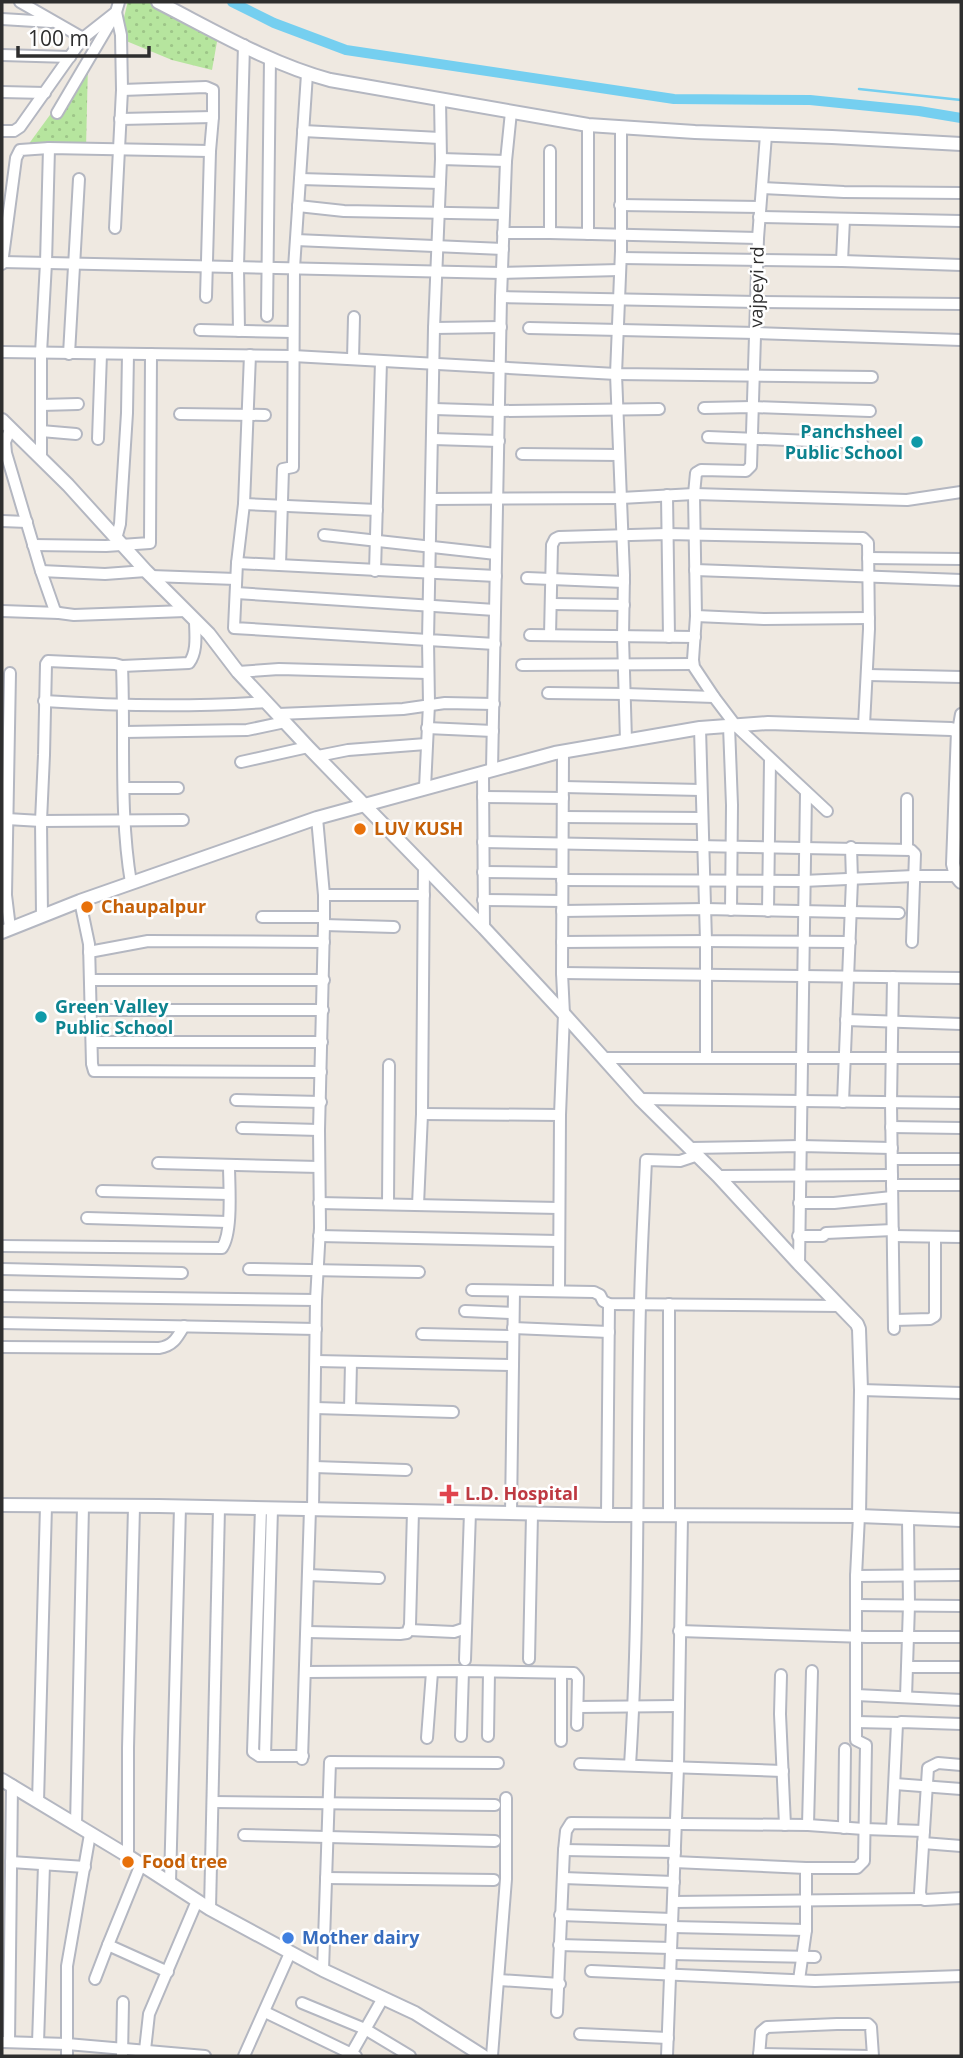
<svg xmlns="http://www.w3.org/2000/svg" width="963" height="2058" viewBox="0 0 963 2058" font-family="'Open Sans',sans-serif">
<style>
.park{fill:url(#park-dots)}
.lines{fill:none;stroke-linecap:round;stroke-linejoin:round}
.stream{stroke:#75cff0;stroke-width:2.5}
.canal{stroke:#75cff0;stroke-width:10}
.minor-casing{stroke:#b4b7c1;stroke-width:14}
.tertiary-casing{stroke:#b4b7c1;stroke-width:16}
.minor{stroke:#fff;stroke-width:10}
.tertiary{stroke:#fff;stroke-width:12}
.culture-dot{fill:#0f9aa8;stroke:#fff;stroke-width:2.5}
.food-dot{fill:#e8710a;stroke:#fff;stroke-width:2.5}
.health-dot{fill:#e0444e;stroke:#fff;stroke-width:2.5}
.shop-dot{fill:#3f7fe0;stroke:#fff;stroke-width:2.5}
.labels{text-anchor:middle;stroke-width:5;stroke-linejoin:round;paint-order:stroke}
.street-label{font-size:18px;fill:#2e2e2e;stroke:#fff}
.culture-label{font-size:18px;font-weight:bold;fill:#0d838f;stroke:#fff;text-anchor:end}
.food-label{font-size:18px;font-weight:bold;fill:#c56008;stroke:#fff;text-anchor:start}
.health-label{font-size:18px;font-weight:bold;fill:#be3a42;stroke:#fff;text-anchor:start}
.shop-label{font-size:18px;font-weight:bold;fill:#366cbe;stroke:#fff;text-anchor:start}
</style>
<defs>
<pattern id="park-dots" width="8" height="8" patternUnits="userSpaceOnUse" patternTransform="scale(1.75)"><rect width="8" height="8" fill="#b6e59e"/><path d="M2 2h.1M6 6h.1" fill="none" stroke="#9dc588" stroke-width="1.8" stroke-linecap="round"/></pattern>
</defs>
<rect width="100%" height="100%" fill="#efe9e1"/>
<g class="park">
<polygon points="126,2 152,2 218,36 212,70 172,60 119,38 127,5"/>
<polygon points="88,63 86,149 28,145"/>
</g>
<g class="lines">
<polyline class="stream" points="859,89 961,100"/>
<polyline class="canal" points="232,2 274,23 346,50 674,99 810,100 919,111 961,118"/>
<g class="minor-casing">
<g id="minor">
<polyline points="20,2 83,38"/>
<polyline points="2,19 51,22"/>
<polyline points="2,55 70,57"/>
<polyline points="122,90 206,87 213,90 213,117 210,151 206,297"/>
<polyline points="2,92 45,93"/>
<polyline points="440,99 441,159"/>
<polyline points="57,113 113,18"/>
<polyline points="120,119 213,117"/>
<polyline points="588,125 588,234"/>
<polyline points="621,127 621,251 616,374 624,575 623,637 626,741"/>
<polyline points="2,131 14,131 20,127 83,38 116,12 119,2"/>
<polyline points="303,131 440,138"/>
<polyline points="766,135 758,238 751,466 746,471 701,470 696,473 694,494 696,616 693,660 694,667 714,697 736,726 827,811"/>
<polyline points="300,179 440,183"/>
<polyline points="762,188 844,192 961,193"/>
<polyline points="620,205 760,207"/>
<polyline points="298,206 344,211 504,214"/>
<polyline points="759,217 961,221"/>
<polyline points="115,228 122,90 121,35 116,12"/>
<polyline points="503,233 550,233 758,238"/>
<polyline points="550,233 550,151"/>
<polyline points="296,240 503,249"/>
<polyline points="621,258 842,261 961,265"/>
<polyline points="842,261 844,219"/>
<polyline points="2,262 502,273 620,270"/>
<polyline points="2,264 16,158 20,150 49,148 210,151"/>
<polyline points="501,297 757,302 961,304"/>
<polyline points="267,316 270,58"/>
<polyline points="434,328 501,327"/>
<polyline points="529,328 756,333 961,340"/>
<polyline points="200,330 293,332"/>
<polyline points="239,331 238,267 244,45"/>
<polyline points="2,352 293,356 616,374 872,377"/>
<polyline points="69,354 79,179"/>
<polyline points="250,355 244,504 237,563 234,628 428,640 429,704 425,788"/>
<polyline points="353,359 354,317"/>
<polyline points="41,405 78,404"/>
<polyline points="704,408 752,407 870,411"/>
<polyline points="434,409 499,411 659,409"/>
<polyline points="180,414 265,415"/>
<polyline points="10,430 5,442 6,453 41,571 55,611 59,613 74,615 186,611"/>
<polyline points="41,431 76,434"/>
<polyline points="708,437 862,443"/>
<polyline points="98,439 101,354"/>
<polyline points="433,439 499,441"/>
<polyline points="522,454 619,455"/>
<polyline points="41,458 41,353 46,263 49,148"/>
<polyline points="667,495 669,637"/>
<polyline points="431,499 621,498 694,494 907,500 961,492"/>
<polyline points="244,504 377,510"/>
<polyline points="2,521 27,522"/>
<polyline points="324,535 496,554"/>
<polyline points="116,539 120,524 127,413 128,354"/>
<polyline points="33,545 106,546 150,543 151,354"/>
<polyline points="868,558 961,559"/>
<polyline points="237,563 496,576"/>
<polyline points="280,565 283,469 293,467 294,268 307,74"/>
<polyline points="695,570 961,580"/>
<polyline points="41,571 105,574 146,571"/>
<polyline points="375,571 381,361"/>
<polyline points="151,576 236,579"/>
<polyline points="527,578 624,582"/>
<polyline points="236,593 495,610"/>
<polyline points="552,604 624,605"/>
<polyline points="2,611 59,613"/>
<polyline points="696,616 764,619 869,618"/>
<polyline points="530,635 695,637"/>
<polyline points="550,635 552,545 555,539 559,537 667,534 863,538 868,543 869,629 864,725"/>
<polyline points="495,644 428,640 434,328 441,159 506,161"/>
<polyline points="522,665 693,664"/>
<path d="M122 666C125 738 119 811 131 883"/>
<polyline points="238,672 279,669 428,673"/>
<polyline points="10,673 6,895 10,928"/>
<polyline points="868,675 961,677"/>
<polyline points="548,693 625,694 714,697"/>
<path d="M44 701C118 706 192 707 266 702"/>
<polyline points="278,714 403,709 445,703 494,704"/>
<polyline points="961,714 958,731 961,731"/>
<polyline points="729,726 732,805 731,910"/>
<polyline points="427,728 493,731"/>
<polyline points="700,728 706,941 850,942"/>
<polyline points="124,732 247,730 285,722"/>
<polyline points="318,756 348,750 426,744"/>
<polyline points="241,762 308,747"/>
<polyline points="492,770 501,297 506,161 511,112"/>
<polyline points="483,773 484,928"/>
<polyline points="563,787 701,790"/>
<polyline points="125,788 178,788"/>
<polyline points="483,797 563,798"/>
<polyline points="563,817 702,818"/>
<polyline points="7,819 41,821 183,820"/>
<polyline points="483,842 911,850 915,854 912,942"/>
<polyline points="907,849 907,799"/>
<polyline points="483,872 562,873"/>
<polyline points="562,880 803,881 914,876 956,876"/>
<polyline points="324,895 424,895"/>
<polyline points="483,900 562,901"/>
<polyline points="80,901 89,944 92,1064 94,1071 321,1072"/>
<polyline points="562,911 705,909 899,913"/>
<polyline points="768,911 770,760"/>
<path d="M42 916 41 821 44 755 46 664 48 661 115 664 122 666 189 663C198 651 195 634 195 620"/>
<polyline points="262,917 324,917"/>
<polyline points="324,925 394,927"/>
<polyline points="562,942 706,941 706,1058"/>
<polyline points="89,952 148,941 324,942"/>
<polyline points="562,973 961,978"/>
<polyline points="893,977 891,1103 894,1329"/>
<polyline points="90,980 324,980"/>
<polyline points="90,1010 323,1010"/>
<polyline points="846,1020 961,1024"/>
<polyline points="92,1042 322,1042"/>
<polyline points="603,1058 961,1058"/>
<polyline points="640,1099 961,1103"/>
<polyline points="236,1100 321,1102"/>
<polyline points="843,1102 852,880 851,847"/>
<polyline points="422,1114 560,1115"/>
<polyline points="891,1127 961,1128"/>
<polyline points="242,1128 319,1130"/>
<polyline points="691,1148 800,1146 892,1148"/>
<polyline points="892,1159 961,1159"/>
<polyline points="158,1163 319,1167"/>
<polyline points="718,1176 892,1175"/>
<polyline points="892,1185 961,1185"/>
<polyline points="102,1191 229,1194"/>
<polyline points="319,1203 559,1208"/>
<polyline points="799,1203 834,1203 892,1197"/>
<polyline points="388,1204 389,1065"/>
<polyline points="418,1205 422,1114 424,865"/>
<polyline points="87,1218 228,1222"/>
<polyline points="319,1236 559,1241"/>
<polyline points="798,1236 823,1236 826,1233 893,1230"/>
<polyline points="893,1236 961,1237"/>
<path d="M2 1246 222 1248C233 1232 229 1185 229 1165"/>
<polyline points="799,1264 806,792"/>
<polyline points="2,1269 182,1273"/>
<polyline points="249,1269 419,1272"/>
<polyline points="472,1290 594,1292 600,1295 603,1301 609,1304 839,1306"/>
<polyline points="559,1291 560,1115 564,1014 562,973 563,752"/>
<polyline points="2,1296 316,1300"/>
<polyline points="465,1311 513,1313"/>
<polyline points="895,1320 930,1319 935,1316 935,1237"/>
<polyline points="2,1323 316,1329"/>
<polyline points="513,1328 609,1332"/>
<polyline points="422,1334 513,1336"/>
<path d="M2 1347 159 1348C173 1346 177 1338 184 1326"/>
<polyline points="316,1361 513,1365"/>
<polyline points="861,1390 961,1393"/>
<polyline points="315,1408 453,1412"/>
<polyline points="350,1409 351,1362"/>
<polyline points="314,1467 406,1470"/>
<polyline points="261,1508 253,1752 259,1756 303,1756"/>
<polyline points="313,1509 316,1300 320,1228 319,1130 324,925 324,895 317,818"/>
<polyline points="511,1513 514,1291"/>
<polyline points="607,1515 609,1304"/>
<polyline points="669,1515 669,1304"/>
<polyline points="308,1575 379,1578"/>
<polyline points="856,1576 961,1575"/>
<polyline points="856,1605 961,1606"/>
<polyline points="409,1630 454,1632 466,1628"/>
<polyline points="679,1631 867,1637 961,1637"/>
<polyline points="307,1632 400,1634 407,1633 410,1625 413,1511"/>
<polyline points="529,1659 532,1514"/>
<polyline points="465,1660 470,1512"/>
<polyline points="907,1667 961,1667"/>
<polyline points="305,1672 463,1671 574,1673 578,1678 577,1725"/>
<polyline points="781,1675 780,1714 785,1825"/>
<polyline points="856,1695 961,1700"/>
<polyline points="906,1697 909,1605 908,1518"/>
<polyline points="578,1707 679,1706"/>
<polyline points="856,1722 899,1723"/>
<polyline points="461,1736 463,1671"/>
<polyline points="488,1736 489,1672"/>
<polyline points="427,1738 432,1672"/>
<polyline points="561,1741 561,1674"/>
<polyline points="265,1756 272,1509"/>
<polyline points="302,1759 310,1509"/>
<polyline points="580,1764 783,1771"/>
<path d="M630 1765C640 1612 636 1458 640 1304 641 1256 644 1208 646 1160L680 1161 698 1155"/>
<polyline points="961,1765 938,1763 928,1768 920,1893 922,1899 925,1900 961,1898"/>
<polyline points="895,1784 961,1789"/>
<polyline points="38,1802 46,1506"/>
<polyline points="213,1802 495,1805"/>
<polyline points="76,1825 83,1506"/>
<polyline points="808,1825 812,1671"/>
<polyline points="844,1828 845,1749"/>
<polyline points="892,1829 897,1724 901,1722 961,1724"/>
<polyline points="244,1835 495,1841"/>
<polyline points="923,1843 961,1846"/>
<polyline points="564,1850 675,1852"/>
<polyline points="128,1856 128,1748 134,1507"/>
<polyline points="11,1862 85,1867"/>
<polyline points="674,1862 806,1868 857,1868 864,1861 866,1745 856,1740 856,1576 859,1516"/>
<polyline points="326,1878 494,1880"/>
<polyline points="563,1878 674,1882"/>
<polyline points="170,1882 180,1507"/>
<polyline points="673,1902 922,1899"/>
<polyline points="210,1909 219,1508"/>
<polyline points="560,1915 672,1919"/>
<polyline points="672,1927 806,1930"/>
<polyline points="108,1945 141,1864"/>
<polyline points="559,1945 671,1948"/>
<polyline points="671,1954 815,1957"/>
<polyline points="323,1970 330,1762 498,1763"/>
<polyline points="591,1971 815,1981 961,1976"/>
<polyline points="95,1979 108,1945 168,1972"/>
<polyline points="499,1980 560,1984"/>
<polyline points="799,1980 806,1930 806,1868"/>
<polyline points="302,2003 365,2029 410,2056"/>
<polyline points="265,2012 356,2056"/>
<polyline points="557,2012 564,1850 566,1831 571,1823 808,1825 864,1829 924,1831"/>
<polyline points="580,2034 668,2038"/>
<polyline points="2,2042 67,2044 205,2056"/>
<polyline points="9,2042 12,1785"/>
<polyline points="38,2043 44,1865"/>
<polyline points="145,2050 149,2014 197,1901"/>
<polyline points="759,2054 870,2056"/>
<polyline points="67,2056 67,1966 90,1834"/>
<polyline points="122,2056 123,2002"/>
<polyline points="244,2056 290,1953"/>
<polyline points="350,2056 383,1998"/>
<polyline points="492,2056 506,1879 506,1798"/>
<polyline points="667,2056 678,1767 682,1516"/>
<polyline points="759,2056 761,2032 767,2027 837,2024 868,2024 871,2027 873,2056"/>
</g>
</g>
<g class="tertiary-casing">
<g id="tertiary">
<path d="M158 2C213 30 270 64 330 80L588 125 695 132 832 137 961 144"/>
<polyline points="2,420 68,485 146,571 209,634 238,672 308,747 484,928 564,1014 640,1099 718,1176 799,1264 857,1324 859,1329 861,1390 859,1516"/>
<polyline points="2,932 80,901 317,818 555,753 700,728 768,723 951,729 958,731 953,864 956,876 961,882"/>
<polyline points="2,1505 159,1506 607,1515 859,1516 961,1520"/>
<polyline points="2,1780 128,1856 210,1909 323,1970 415,2013 483,2056"/>
</g>
</g>
<use href="#minor" class="minor"/>
<use href="#tertiary" class="tertiary"/>
</g>
<g class="culture-dot">
<circle cx="917" cy="442" r="7"/>
<circle cx="41" cy="1017" r="7"/>
</g>
<g class="food-dot">
<circle cx="360" cy="829" r="7"/>
<circle cx="87" cy="907" r="7"/>
<circle cx="128" cy="1862" r="7"/>
</g>
<path class="health-dot" d="M445.5 1483.5h7v7h7v7h-7v7h-7v-7h-7v-7h7z"/>
<circle class="shop-dot" cx="288" cy="1938" r="7"/>
<g class="labels">
<g class="street-label">
<text transform="translate(757 287) rotate(-89)" y="6">vajpeyi rd</text>
</g>
<g class="culture-label">
<text x="903" y="438">Panchsheel<tspan x="903" dy="21">Public School</tspan></text>
<text x="55" y="1013" text-anchor="start">Green Valley<tspan x="55" dy="21">Public School</tspan></text>
</g>
<g class="food-label">
<text x="374" y="835">LUV KUSH</text>
<text x="101" y="913">Chaupalpur</text>
<text x="142" y="1868">Food tree</text>
</g>
<g class="health-label">
<text x="465" y="1500">L.D. Hospital</text>
</g>
<g class="shop-label">
<text x="302" y="1944">Mother dairy</text>
</g>
</g>
<rect width="963" height="2058" fill="none" stroke="#2e2e2e" stroke-width="7"/>
<path d="M18 46v10h131v-10" fill="none" stroke="#2e2e2e" stroke-width="3.5"/>
<text x="28" y="46" font-size="21" fill="#2e2e2e" stroke="#ffffff" stroke-width="5" paint-order="stroke">100 m</text>
</svg>
